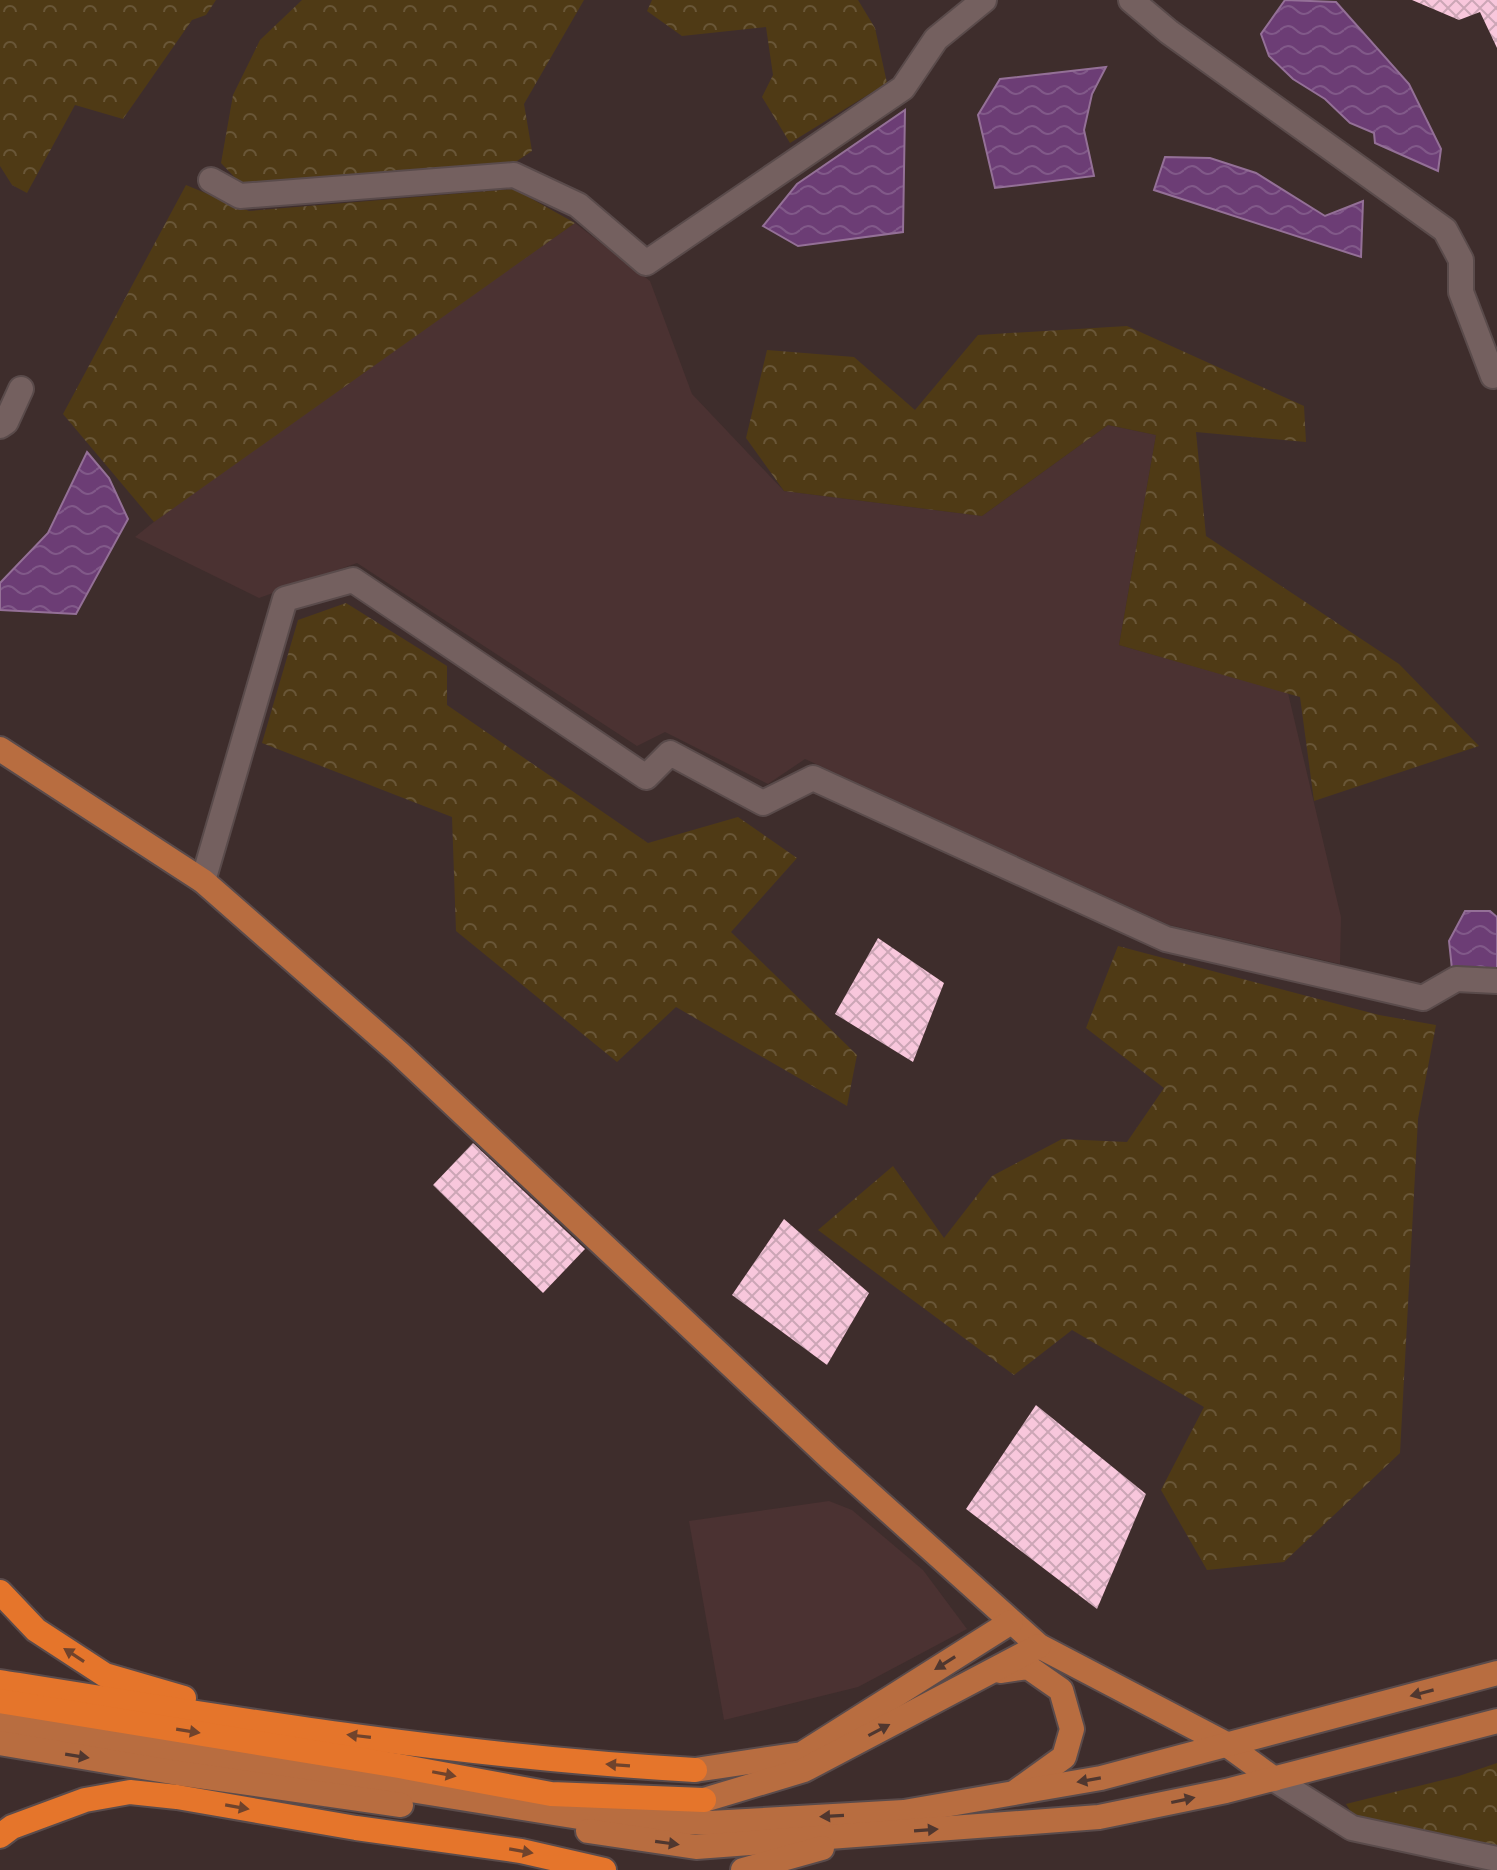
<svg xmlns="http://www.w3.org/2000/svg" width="1497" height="1870" viewBox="0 0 1497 1870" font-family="'Work Sans',sans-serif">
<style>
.built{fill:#4b3232}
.forest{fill:url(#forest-crowns)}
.water{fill:url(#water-waves);stroke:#947097;stroke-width:2}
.building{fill:url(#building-cross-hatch)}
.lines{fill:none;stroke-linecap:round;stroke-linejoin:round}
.minor-casing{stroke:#5a4b4b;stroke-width:28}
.major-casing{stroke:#5a4b4b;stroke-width:28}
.highway-casing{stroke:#5a4b4b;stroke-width:28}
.minor{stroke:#74605f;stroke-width:24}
.major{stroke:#b86d40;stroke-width:24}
.highway{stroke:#e5752b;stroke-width:24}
.oneway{fill:#70432c}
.oneway2{fill:#50372f}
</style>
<defs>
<pattern id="forest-crowns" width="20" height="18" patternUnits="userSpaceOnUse" patternTransform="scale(2)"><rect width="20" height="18" fill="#4f3a15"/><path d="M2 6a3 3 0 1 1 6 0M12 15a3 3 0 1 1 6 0" fill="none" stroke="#695637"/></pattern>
<pattern id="water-waves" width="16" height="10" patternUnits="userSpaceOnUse" patternTransform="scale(2)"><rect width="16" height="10" fill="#6c3d75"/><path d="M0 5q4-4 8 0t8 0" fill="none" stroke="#815989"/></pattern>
<pattern id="building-cross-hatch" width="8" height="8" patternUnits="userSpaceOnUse" patternTransform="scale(2)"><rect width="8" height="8" fill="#f8c7dc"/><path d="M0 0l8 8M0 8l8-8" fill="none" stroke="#cca6b6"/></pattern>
</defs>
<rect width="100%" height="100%" fill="#3e2d2c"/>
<g class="built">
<polygon points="575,223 650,281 692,394 784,491 982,516 1108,425 1156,435 1119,645 1288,693 1341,917 1340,964 1169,925 805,759 768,784 665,732 637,746 357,563 259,598 135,537 221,468"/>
<polygon points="829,1501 852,1510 923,1570 967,1629 858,1687 724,1720 689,1521"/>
</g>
<g class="forest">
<polygon points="0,0 216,0 206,15 192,20 123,119 75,105 27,193 12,185 0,166"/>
<polygon points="302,0 584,0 524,104 532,151 511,165 241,184 221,163 233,95 260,40"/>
<polygon points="652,0 858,0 875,28 887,83 790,143 762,97 773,75 766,27 682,36 647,11"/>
<polygon points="186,185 249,211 514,189 575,223 154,522 63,414"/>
<polygon points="1127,326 1304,406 1306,442 1196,432 1206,536 1399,664 1479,746 1314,801 1300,697 1119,645 1156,435 1108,425 982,516 784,491 746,438 767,350 854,357 915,410 978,335"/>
<polygon points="346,603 447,666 447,705 648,843 738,817 797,858 731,932 857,1055 847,1106 676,1007 617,1062 456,931 452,817 262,743 298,620"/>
<polygon points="1118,946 1379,1015 1436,1025 1418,1119 1400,1453 1284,1562 1207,1570 1161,1490 1204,1407 1072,1330 1014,1375 818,1230 893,1166 944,1238 992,1176 1062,1139 1127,1142 1164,1088 1086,1028"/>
<polygon points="1497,1763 1497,1850 1369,1821 1353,1815 1346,1804 1459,1776"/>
</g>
<g class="water">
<polygon points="1285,0 1336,2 1409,84 1441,149 1438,171 1375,143 1374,133 1350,123 1325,99 1293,79 1269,56 1261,34"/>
<polygon points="1106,67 1092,94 1084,130 1094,176 995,188 978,115 1000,79"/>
<polygon points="905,110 903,232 798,246 763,226 797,184"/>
<polygon points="1165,157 1210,158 1256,173 1325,216 1363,201 1361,257 1154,190"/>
<polygon points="87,452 109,478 128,519 76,614 0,610 0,583 48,533"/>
<polygon points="1465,911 1490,911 1497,917 1497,972 1452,969 1449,941"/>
</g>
<g class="building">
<polygon points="1412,0 1497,0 1497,48 1480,12 1459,20"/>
<polygon points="878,938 944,983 913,1062 835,1014"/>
<polygon points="473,1143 585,1249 543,1293 433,1185"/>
<polygon points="784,1219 869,1293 827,1365 732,1295"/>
<polygon points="1036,1405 1146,1494 1097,1609 966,1509"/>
</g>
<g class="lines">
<g class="minor-casing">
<g id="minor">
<polyline points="1131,0 1169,32 1445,230 1461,260 1461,292 1493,376 1497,373"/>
<polyline points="211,180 240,196 514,175 578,205 646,263 903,88 936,39 984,0"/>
<polyline points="0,426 6,422 21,389"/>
<polyline points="203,881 285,599 353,580 646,777 670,753 763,803 813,778 1166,939 1423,998 1456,979 1497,981"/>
<polyline points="1274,1779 1352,1828 1497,1859"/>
</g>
</g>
<g class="major-casing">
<g id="major">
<polyline points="0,749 203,881 399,1053 831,1459 1039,1646 1226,1744 1274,1779"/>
<polyline points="1000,1671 1028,1667 1061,1690 1072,1729 1064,1757 1018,1790"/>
<polyline points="0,1724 585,1818 710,1823 904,1812 1101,1778 1497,1673"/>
<polyline points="0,1743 178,1773 401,1805"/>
<polyline points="695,1770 802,1754 1011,1622"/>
<polyline points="704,1800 804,1770 1039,1646"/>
<polyline points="588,1831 696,1847 1099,1817 1226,1791 1497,1721"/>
<polyline points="743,1870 822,1848"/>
</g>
</g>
<g class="highway-casing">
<g id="highway">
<polyline points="0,1592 36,1630 105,1675 184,1698"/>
<path d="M0 1682C230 1719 462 1757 695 1770"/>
<polyline points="0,1701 399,1766 551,1794 704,1800"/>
<polyline points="0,1836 12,1827 85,1800 130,1792 177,1797 356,1828 521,1851 604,1870"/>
</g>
</g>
<use href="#minor" class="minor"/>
<use href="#major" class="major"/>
<use href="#highway" class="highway"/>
</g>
<defs><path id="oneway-solid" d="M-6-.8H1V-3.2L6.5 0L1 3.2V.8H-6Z" transform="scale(2)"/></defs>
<g class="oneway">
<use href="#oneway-solid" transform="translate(74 1655) rotate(-147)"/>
<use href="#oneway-solid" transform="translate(188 1731) rotate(9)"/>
<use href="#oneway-solid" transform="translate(359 1736) rotate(-173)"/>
<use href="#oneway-solid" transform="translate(618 1765) rotate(-176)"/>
<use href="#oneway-solid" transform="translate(444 1774) rotate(11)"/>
<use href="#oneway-solid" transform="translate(237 1807) rotate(10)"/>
<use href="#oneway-solid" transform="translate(521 1851) rotate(10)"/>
</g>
<g class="oneway2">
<use href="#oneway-solid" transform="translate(945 1663) rotate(148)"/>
<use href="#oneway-solid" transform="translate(1422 1693) rotate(165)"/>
<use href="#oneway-solid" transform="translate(879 1730) rotate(-28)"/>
<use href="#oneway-solid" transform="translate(77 1756) rotate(9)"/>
<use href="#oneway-solid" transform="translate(1089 1780) rotate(170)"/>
<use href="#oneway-solid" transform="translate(1183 1800) rotate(-12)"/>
<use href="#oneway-solid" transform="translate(832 1816) rotate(177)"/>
<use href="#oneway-solid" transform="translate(926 1830) rotate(-4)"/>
<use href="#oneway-solid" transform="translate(667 1843) rotate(8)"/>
</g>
</svg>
